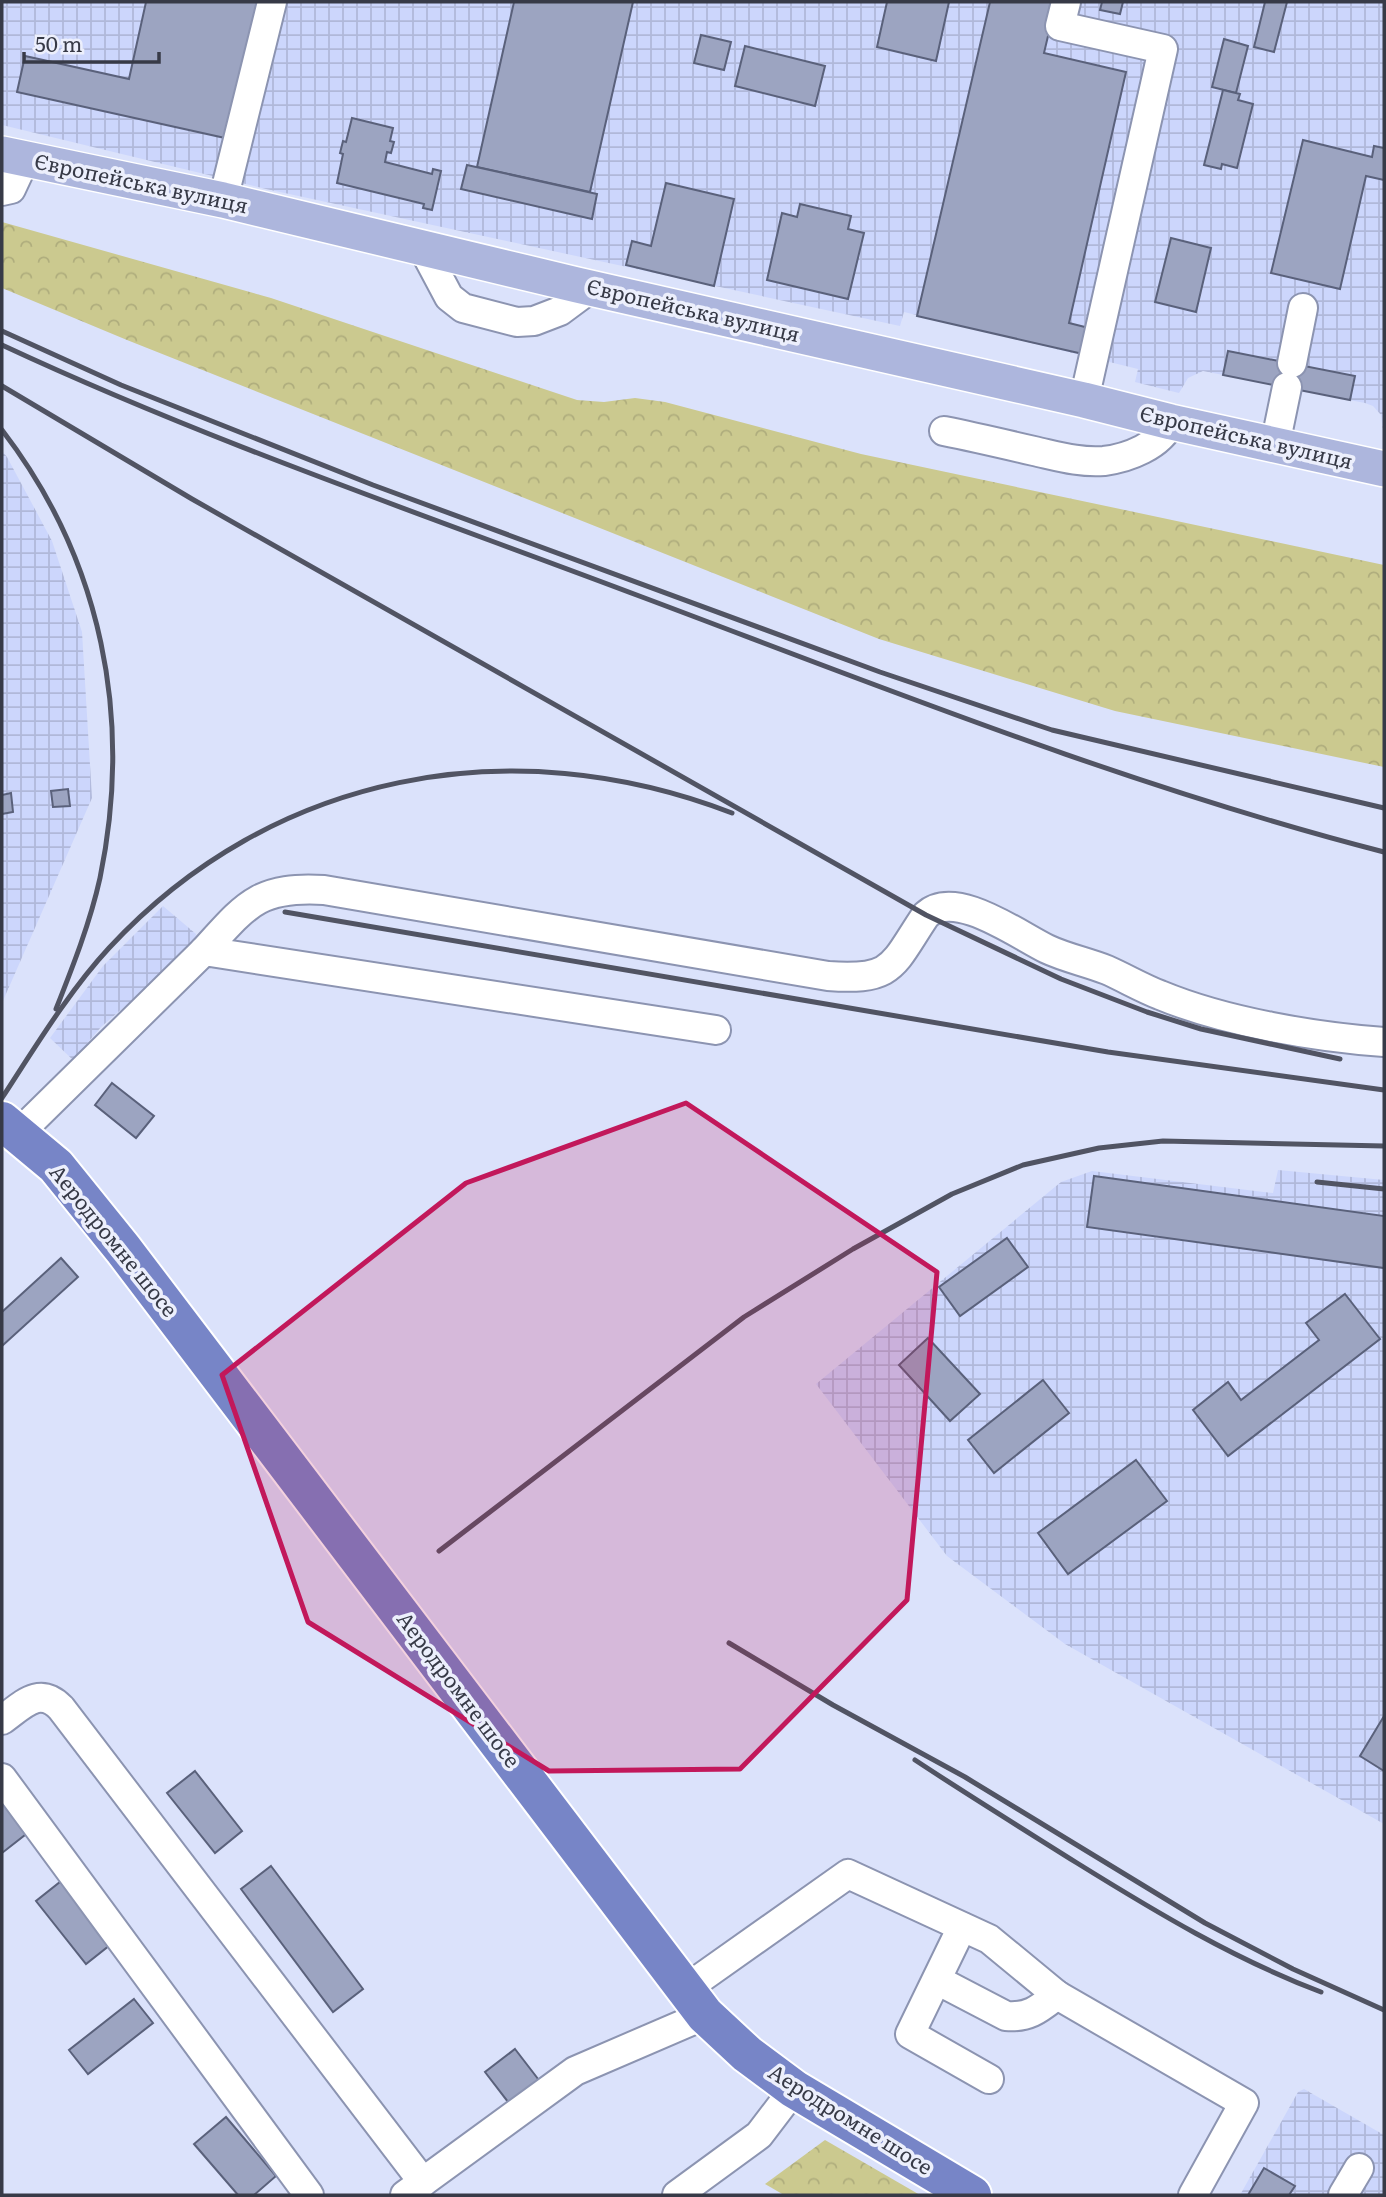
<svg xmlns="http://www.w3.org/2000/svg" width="1386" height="2197" viewBox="0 0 1386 2197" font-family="Literata,serif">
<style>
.industrial{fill:url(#industrial-grid)}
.forest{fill:url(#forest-crowns)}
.building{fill:#9ca4c1;stroke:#5a617b;stroke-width:2}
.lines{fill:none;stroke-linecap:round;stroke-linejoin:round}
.minor-casing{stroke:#8c94b1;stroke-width:32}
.major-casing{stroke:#fff;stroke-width:38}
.highway-casing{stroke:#fff;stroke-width:42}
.minor{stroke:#fff;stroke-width:28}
.major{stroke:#adb6dd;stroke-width:35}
.highway{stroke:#7785c7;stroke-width:38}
.rail{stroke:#515463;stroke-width:5}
.marked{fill:#c2185b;fill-opacity:0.2;stroke:#c2185b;stroke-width:5;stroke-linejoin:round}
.labels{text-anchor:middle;stroke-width:7;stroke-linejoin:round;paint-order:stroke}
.street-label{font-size:21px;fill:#373a47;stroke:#eceffc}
</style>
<defs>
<pattern id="industrial-grid" width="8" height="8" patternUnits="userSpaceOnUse" patternTransform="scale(1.75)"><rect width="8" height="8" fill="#ccd6fc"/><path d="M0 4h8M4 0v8" fill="none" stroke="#b0b8d9"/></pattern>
<pattern id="forest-crowns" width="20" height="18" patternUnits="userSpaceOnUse" patternTransform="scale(1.75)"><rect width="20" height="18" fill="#cbc98f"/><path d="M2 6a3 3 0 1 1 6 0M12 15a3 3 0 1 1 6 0" fill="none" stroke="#afad7d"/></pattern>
</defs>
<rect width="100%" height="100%" fill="#dbe2fb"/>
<g class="industrial">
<polygon points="2,2 1384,2 1384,439 1381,415 1373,406 1365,403 1203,371 1188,378 1179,393 1135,382 1138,369 904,312 900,326 266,189 2,125"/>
<polygon points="2,451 7,457 52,541 82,632 92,798 2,1003"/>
<polygon points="163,906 196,934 194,946 101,1027 73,1060 50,1038 103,966"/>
<polygon points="1278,1170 1384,1180 1384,1824 1065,1644 947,1556 816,1384 1061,1182 1092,1171 1273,1193"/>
<polygon points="1304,2089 1384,2135 1384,2195 1240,2195 1298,2092"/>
</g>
<g class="forest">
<polygon points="2,222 271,298 577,400 604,402 635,398 665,402 861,454 1384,565 1384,767 1115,711 879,639 127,340 2,288"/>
<polygon points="825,2140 920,2195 784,2195 765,2184"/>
</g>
<g class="building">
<polygon points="146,2 264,2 234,140 17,92 25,56 129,79"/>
<polygon points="514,2 633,2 590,192 477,167"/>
<polygon points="887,2 949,2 936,61 877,47"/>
<polygon points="990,2 1056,2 1044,53 1126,72 1069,323 1089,328 1083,354 917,316"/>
<polygon points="1102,2 1123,2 1120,14 1100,10"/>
<polygon points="1265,2 1287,2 1274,52 1254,47"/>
<polygon points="701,35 731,42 724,70 694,63"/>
<polygon points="1224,39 1248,46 1236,93 1212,87"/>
<polygon points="745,46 825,66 815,106 735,86"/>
<polygon points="1223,90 1240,94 1238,100 1253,104 1237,168 1222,164 1221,169 1204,165"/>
<polygon points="352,118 393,128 390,141 394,142 391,153 387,152 385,162 432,174 433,169 441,171 432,210 423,208 424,204 337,183 343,154 340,153 343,141 346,142"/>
<polygon points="1303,140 1372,157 1374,146 1384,148 1384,180 1366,176 1340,289 1271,273"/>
<polygon points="467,165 597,194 592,219 461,189"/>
<polygon points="666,183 734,199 714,286 626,265 632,241 651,246"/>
<polygon points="800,204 851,216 848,229 864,233 848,299 767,280 782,213 797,217"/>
<polygon points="1171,238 1211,248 1196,312 1155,302"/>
<polygon points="1228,351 1355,376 1350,400 1223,375"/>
<polygon points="68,789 70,806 53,807 51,791"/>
<polygon points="11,793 13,812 2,814 2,795"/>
<polygon points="112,1083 154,1116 136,1138 95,1105"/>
<polygon points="1094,1176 1384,1216 1384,1268 1087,1227"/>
<polygon points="1007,1238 1028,1267 960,1316 939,1287"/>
<polygon points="61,1258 78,1277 2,1346 2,1312"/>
<polygon points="1345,1294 1380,1339 1228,1456 1193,1410 1228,1382 1241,1400 1319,1340 1306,1323"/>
<polygon points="928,1338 980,1394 950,1421 899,1365"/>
<polygon points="1043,1380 1069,1413 994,1473 968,1440"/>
<polygon points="1136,1460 1167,1501 1068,1574 1038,1533"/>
<polygon points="1384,1716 1384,1771 1360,1756"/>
<polygon points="195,1771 242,1831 215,1853 167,1793"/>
<polygon points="2,1795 30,1831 2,1853"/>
<polygon points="271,1866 363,1989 333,2012 241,1889"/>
<polygon points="65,1878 115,1941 86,1964 36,1901"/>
<polygon points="134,1999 153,2023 88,2074 69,2050"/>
<polygon points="515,2049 545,2088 515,2111 485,2072"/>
<polygon points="226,2117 276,2176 254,2195 238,2195 194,2144"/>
<polygon points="1264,2168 1295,2186 1289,2195 1248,2195"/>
</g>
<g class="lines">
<g class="minor-casing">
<g id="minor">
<polyline points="1066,2 1060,26 1163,49 1084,400"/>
<polyline points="2,191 11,189 25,159"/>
<polyline points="223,200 272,2"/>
<polyline points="424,250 449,297 463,308 517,322 534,321 560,311 591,288"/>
<polyline points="1292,363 1303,308"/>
<path d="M944 431C974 437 1004 444 1034 451 1057 456 1080 463 1104 461 1128 458 1160 446 1171 422"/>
<polyline points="1275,445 1287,387"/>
<path d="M204 951C246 905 258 886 324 890L828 976C895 981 892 965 926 915 955 888 1018 935 1047 949 1066 958 1087 962 1107 970 1125 978 1142 988 1160 995 1225 1022 1315 1037 1384 1042"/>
<polyline points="19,1133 204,951 716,1030"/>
<path d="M2 1720C22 1706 39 1685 61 1708L423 2182"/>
<polyline points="2,1778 309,2195"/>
<polyline points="962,1927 910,2034 989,2079"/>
<path d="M937 1980 1006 2016C1029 2018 1039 2009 1057 1995"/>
<polyline points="684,1990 848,1874 989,1939 1057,1995 1244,2103 1193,2195"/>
<polyline points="405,2195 575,2071 705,2015"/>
<polyline points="677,2195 759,2135 794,2089"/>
<polyline points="1343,2195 1359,2168"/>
</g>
</g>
<g class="major-casing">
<polyline id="major" points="2,154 223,200 577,285 1084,400 1171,422 1384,469"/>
</g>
<g class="highway-casing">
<polyline id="highway" points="2,1121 56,1166 123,1249 705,2015 747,2054 794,2089 972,2195"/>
</g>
<use href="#minor" class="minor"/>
<use href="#major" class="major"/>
<use href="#highway" class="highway"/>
<g class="rail">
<polyline points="2,331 121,385 373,485 880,672 1052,730 1384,808"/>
<path d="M2 345C210 442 428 516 642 597 887 689 1131 787 1384 852"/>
<polyline points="2,386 192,499 926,915 1061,979 1147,1012 1201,1029 1340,1059"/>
<path d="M2 430C102 560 133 718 100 878 90 923 73 966 56 1009"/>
<polyline points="285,912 1108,1052 1384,1090"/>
<path d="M2 1098C34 1049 69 991 109 948 272 772 512 728 732 813"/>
<polyline points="1317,1182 1384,1189"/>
<polyline points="439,1551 744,1317 853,1249 952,1194 1023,1165 1099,1148 1163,1141 1384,1146"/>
<polyline points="729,1643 833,1705 965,1777 1205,1923 1293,1969 1384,2010"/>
<path d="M915 1760C968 1795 1023 1829 1077 1863 1156 1912 1234 1959 1321 1992"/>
</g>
</g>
<path class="marked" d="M686 1103 937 1272 907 1600 740 1769 549 1771 308 1622 222 1375 466 1183Z"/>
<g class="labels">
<g class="street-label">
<text transform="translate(141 184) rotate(12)" y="7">Європейська вулиця</text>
<text transform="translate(693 311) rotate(13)" y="7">Європейська вулиця</text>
<text transform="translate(1246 438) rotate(13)" y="7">Європейська вулиця</text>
<text transform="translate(113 1241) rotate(51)" y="7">Аеродромне шосе</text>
<text transform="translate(458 1690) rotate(53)" y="7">Аеродромне шосе</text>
<text transform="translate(850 2120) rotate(32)" y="7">Аеродромне шосе</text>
</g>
</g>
<rect width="1386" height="2197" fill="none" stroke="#373a47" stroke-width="7"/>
<path d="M24 52v10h135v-10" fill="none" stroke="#373a47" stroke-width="3.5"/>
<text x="35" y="52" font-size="21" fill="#373a47" stroke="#eceffc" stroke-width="5" paint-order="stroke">50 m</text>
</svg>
